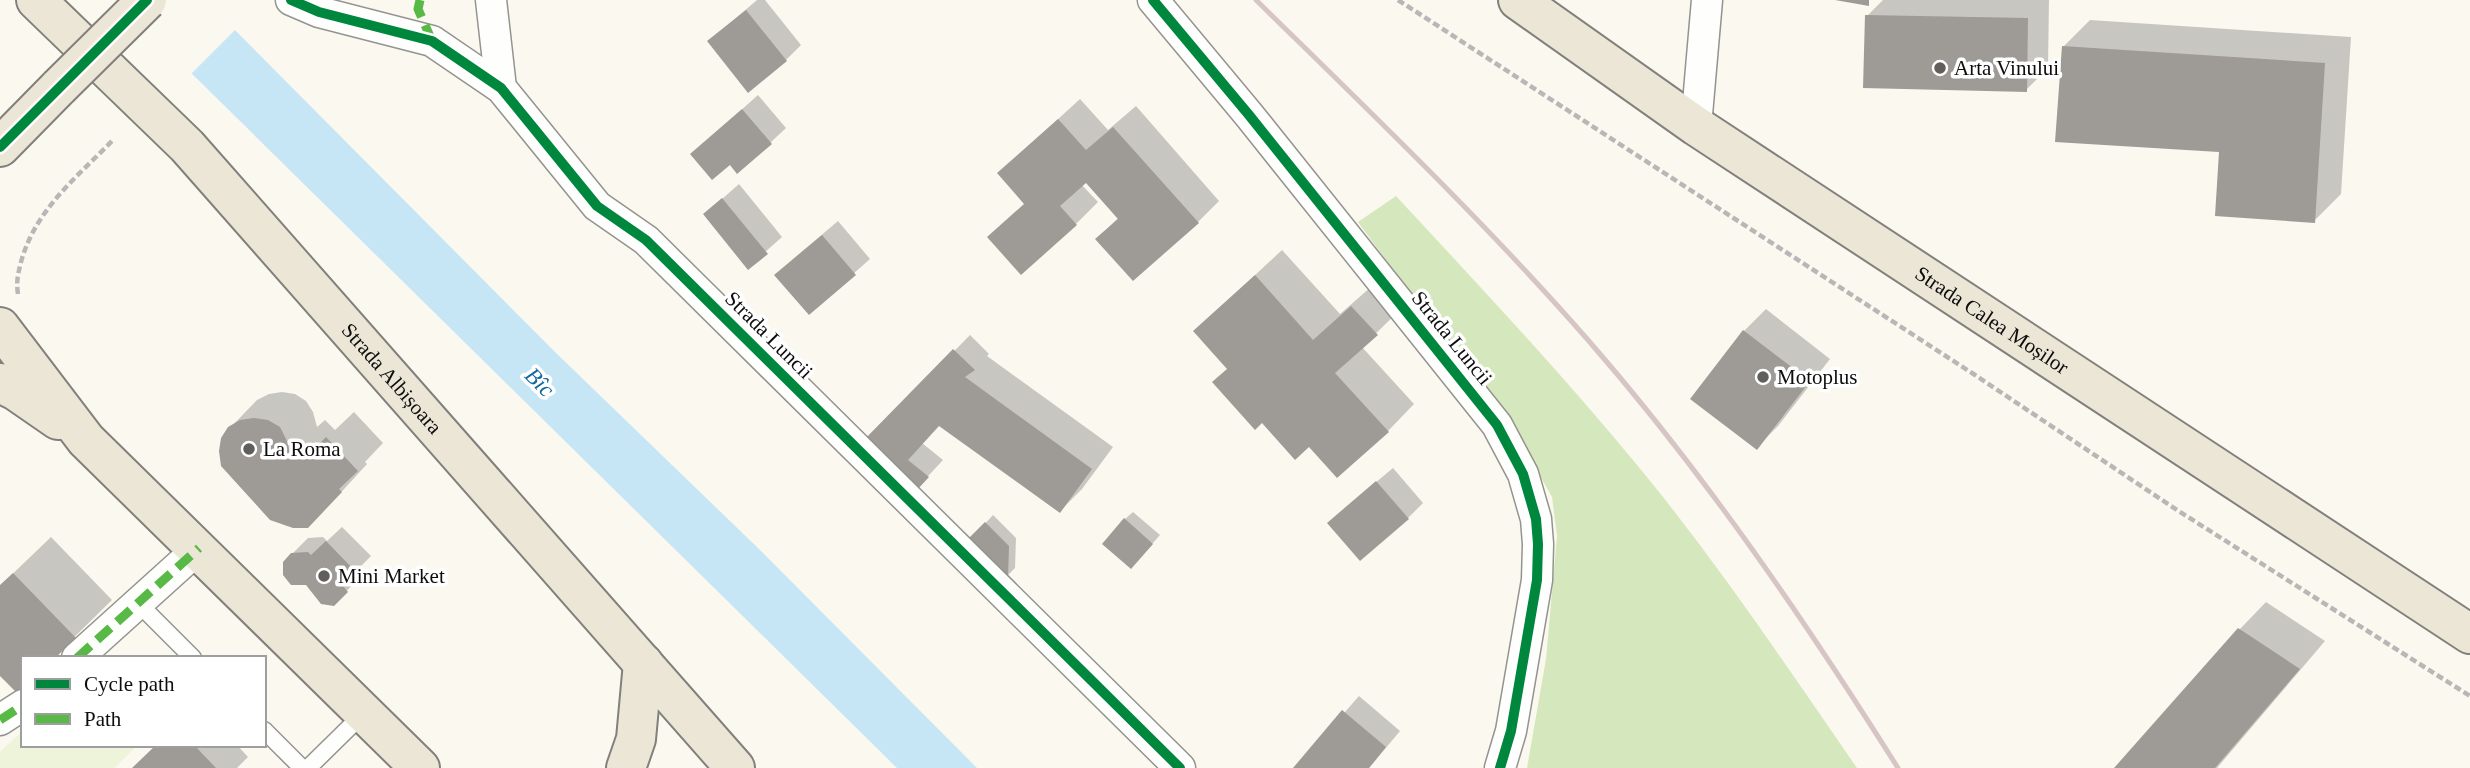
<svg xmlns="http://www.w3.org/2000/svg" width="2470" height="768" viewBox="0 0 2470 768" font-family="'Times New Roman',serif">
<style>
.forest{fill:#d5e8bd}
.pitch{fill:#eef4d9}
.water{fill:#c6e6f5}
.pier{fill:#fbf8f0}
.shadow{fill:#0003}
.building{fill:#9e9a96}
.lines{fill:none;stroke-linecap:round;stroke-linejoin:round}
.lane-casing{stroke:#94938f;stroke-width:19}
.street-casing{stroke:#94938f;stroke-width:33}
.primary-casing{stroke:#81807c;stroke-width:42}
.path{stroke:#b8b7b6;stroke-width:4.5;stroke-dasharray:7 3.5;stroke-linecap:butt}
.lane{stroke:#fefefd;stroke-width:16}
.street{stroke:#fefefd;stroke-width:30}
.primary{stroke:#ece6d7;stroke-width:38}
.rail{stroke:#d7c4c5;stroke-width:5}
.primary-bridge-casing{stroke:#81807c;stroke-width:42;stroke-linecap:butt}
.primary-bridge{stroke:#ece6d7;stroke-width:38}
.quiet{stroke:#58b947;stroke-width:9;stroke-dasharray:18 9;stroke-linecap:butt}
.cycleway-casing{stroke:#fff;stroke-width:15}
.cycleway{stroke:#00873e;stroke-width:10}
.poi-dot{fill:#605f5c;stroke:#fff;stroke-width:2.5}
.labels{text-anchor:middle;stroke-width:7;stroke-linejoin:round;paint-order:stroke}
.poi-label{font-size:21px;fill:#0d0d0d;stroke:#fff;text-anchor:start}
.street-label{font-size:21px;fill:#0d0d0d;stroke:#fff}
.water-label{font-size:23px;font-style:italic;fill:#1467a0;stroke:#fff}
</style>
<rect width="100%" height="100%" fill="#fbf8f0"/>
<path class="forest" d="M1396 196C1487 294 1579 392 1663 497 1732 584 1794 677 1857 768H1527L1546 659 1557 536 1552 497 1523 446 1358 222Z"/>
<polygon class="pitch" points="23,731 23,745 138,745 114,768 0,768 0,752"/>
<polygon class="water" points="117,0 205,0 554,351 760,550 977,768 897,768"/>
<polygon class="pier" points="114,0 210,0 238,27 189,76"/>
<g class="shadow">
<polygon points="757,0 765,0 801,45 786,60 709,41"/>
<polygon points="1883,0 2049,0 2048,68 2026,90 1867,16"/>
<polygon points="2090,20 2351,37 2341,194 2314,221 2221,151 2063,47"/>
<polygon points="758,95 786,128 770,143 730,163 692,154"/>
<polygon points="1080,99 1108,130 1136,106 1219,201 1198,222 1097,239 1119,217 1086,180 1081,184 1098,202 1076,224 1026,203 999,173"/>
<polygon points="739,184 782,237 748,267 705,214"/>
<polygon points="838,221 870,259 809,313 792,260"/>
<polygon points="1282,250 1340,314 1379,280 1403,307 1362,347 1414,404 1388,431 1309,445 1229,368 1195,331"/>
<polygon points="1766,309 1830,359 1778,426 1756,448 1744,331"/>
<polygon points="970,335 989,354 987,356 1113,447 1082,489 1060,511 939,424 922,443 943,460 917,488 865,442"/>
<polygon points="282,392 295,394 306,401 313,412 317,427 325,420 335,430 354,412 383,443 365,462 367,464 335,499 230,428 257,400 269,394"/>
<polygon points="1393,468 1423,503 1408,518 1345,508"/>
<polygon points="1133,512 1160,535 1139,559 1125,519"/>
<polygon points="993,515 1016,538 1015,568 1008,575 970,540"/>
<polygon points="342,527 371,556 357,570 362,575 334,604 292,554 308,538 323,537 327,541"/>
<polygon points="51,537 112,600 53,658 23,658 0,673 0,586"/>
<polygon points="2266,602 2325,641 2217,768 2117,768 2240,629"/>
<polygon points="1359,696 1400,731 1369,768 1296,768"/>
<polygon points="157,745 237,745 248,757 237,768 133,768"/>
</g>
<g class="building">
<polygon points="1835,0 1869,0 1869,6"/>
<polygon points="746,10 787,61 748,93 707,41"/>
<polygon points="1865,15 2028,18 2027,92 1863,88"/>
<polygon points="2062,46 2325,63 2315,223 2215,216 2219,152 2055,142"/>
<polygon points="742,109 772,144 737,174 730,165 712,180 690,154"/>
<polygon points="1058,119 1086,150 1113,127 1199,223 1133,281 1095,239 1118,219 1086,183 1060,206 1077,225 1021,275 987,237 1024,204 997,173"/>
<polygon points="722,198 768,254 748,270 703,214"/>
<polygon points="822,235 856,275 809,315 774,275"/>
<polygon points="1255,275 1313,340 1351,306 1378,335 1335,373 1389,432 1337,478 1309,447 1295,460 1262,423 1255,430 1212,382 1227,369 1193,331"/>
<polygon points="1743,330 1810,381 1757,450 1690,399"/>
<polygon points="953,349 975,370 965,377 1092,469 1060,513 939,426 908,460 929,477 917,490 862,442"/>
<polygon points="254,418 268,420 280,427 286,439 290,452 298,445 308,455 326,437 358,471 339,489 342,492 308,528 293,528 270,520 221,466 219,451 221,438 228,427 240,420"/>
<polygon points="1376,481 1409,519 1360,561 1327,523"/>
<polygon points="1124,518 1153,544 1131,569 1102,544"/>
<polygon points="985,522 1009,546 1008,578 967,540"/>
<polygon points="326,541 357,573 343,586 348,592 334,606 321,604 306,585 291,585 283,575 283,562 291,553 308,552 311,555"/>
<polygon points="13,573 76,638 55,658 23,658 23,689 18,694 0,676 0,585"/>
<polygon points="2238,628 2300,669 2215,768 2114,768"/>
<polygon points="1342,710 1386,747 1369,768 1293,768"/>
<polygon points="156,745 194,745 216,768 132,768"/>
</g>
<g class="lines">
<g class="lane-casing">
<g id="lane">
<polyline points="138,603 193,658"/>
<polyline points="264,730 302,768"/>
<polyline points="308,768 365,712"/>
</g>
</g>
<g class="street-casing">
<g id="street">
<polyline points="291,0 319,12 432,41 501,88 597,206 646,240 1180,768"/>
<polyline points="491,0 501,88"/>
<polyline points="1153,0 1249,115 1497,425 1523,474 1536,519 1538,544 1537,580 1511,731 1500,768"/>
<polyline points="1696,126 1707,0"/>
<polyline points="77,658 199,548"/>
<polyline points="0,720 23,705"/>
</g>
</g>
<g class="primary-casing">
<g id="primary">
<path id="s1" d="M36 0 187 146 735 768"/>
<path id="s2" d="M1518 0 1696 126 2470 634"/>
<polyline points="0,147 59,87"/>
<polyline points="0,327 86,440 420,768"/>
<polyline points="0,383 16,391 58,420"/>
<polyline points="626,768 636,739 643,663"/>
</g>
</g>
<g class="path">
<polyline points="1398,0 1975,375 2177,510 2470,696"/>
<path d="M18 294C16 282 18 274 21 262 35 210 77 177 113 140"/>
</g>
<use href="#lane" class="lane"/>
<use href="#street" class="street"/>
<use href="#primary" class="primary"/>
<path class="rail" d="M1256 0C1369 111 1484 221 1588 340 1704 473 1804 619 1898 768"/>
<g class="primary-bridge-casing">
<polyline id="primary-bridge" points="59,87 147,0"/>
</g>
<use href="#primary-bridge" class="primary-bridge"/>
<g class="quiet">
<polyline points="420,0 418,9 432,41"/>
<polyline points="77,658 199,548"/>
<polyline points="0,720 23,705"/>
</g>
<g class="cycleway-casing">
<g id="cycleway">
<polyline points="291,0 319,12 432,41 501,88 597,206 646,240 1180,768"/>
<polyline points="1153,0 1249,115 1497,425 1523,474 1536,519 1538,544 1537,580 1511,731 1500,768"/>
<polyline points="0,147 147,0"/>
</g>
</g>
<use href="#cycleway" class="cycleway"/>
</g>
<g class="poi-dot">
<circle cx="1940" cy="68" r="7"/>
<circle cx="1763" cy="377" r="7"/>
<circle cx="249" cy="449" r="7"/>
<circle cx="324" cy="576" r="7"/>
</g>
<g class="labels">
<g class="poi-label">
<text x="1954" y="75">Arta Vinului</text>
<text x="1777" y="384">Motoplus</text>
<text x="263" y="456">La Roma</text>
<text x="338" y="583">Mini Market</text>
</g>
<g class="street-label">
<text dy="7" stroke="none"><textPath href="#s2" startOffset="572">Strada Calea Moșilor</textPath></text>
<text transform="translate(769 335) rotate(45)" y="7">Strada Luncii</text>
<text transform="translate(1452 338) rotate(51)" y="7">Strada Luncii</text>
<text dy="7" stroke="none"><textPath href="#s1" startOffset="520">Strada Albișoara</textPath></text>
</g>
<g class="water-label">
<text transform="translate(540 382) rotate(45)" y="8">Bîc</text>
</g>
</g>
<rect x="21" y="656" width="245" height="91" fill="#ffffff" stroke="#9e9e9e" stroke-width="2"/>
<rect x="35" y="679" width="35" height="10" fill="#00873e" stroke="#9e9e9e" stroke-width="2"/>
<text x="84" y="691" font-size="21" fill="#0d0d0d">Cycle path</text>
<rect x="35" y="714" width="35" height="10" fill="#58b947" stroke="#9e9e9e" stroke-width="2"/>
<text x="84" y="726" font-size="21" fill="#0d0d0d">Path</text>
</svg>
